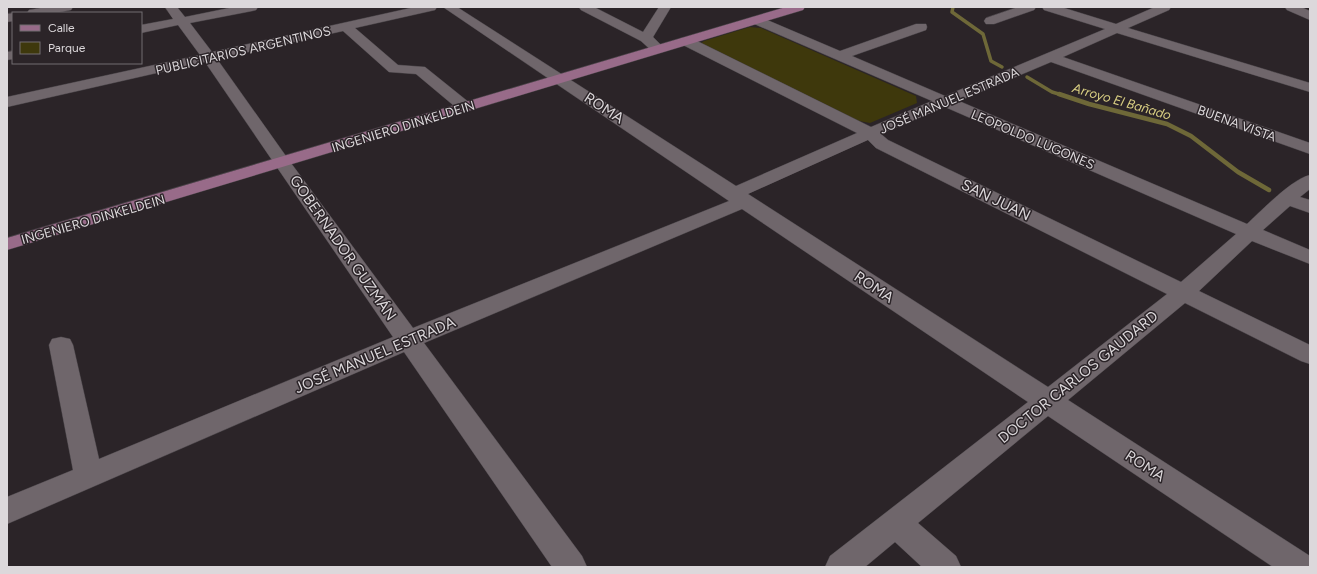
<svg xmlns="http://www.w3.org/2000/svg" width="1317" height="574" viewBox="0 0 1317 574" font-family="Figtree,sans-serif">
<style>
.green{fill:#3e380c}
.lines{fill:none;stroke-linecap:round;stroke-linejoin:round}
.stream-far1{stroke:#6e6838;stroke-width:3.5}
.stream{stroke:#6e6838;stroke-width:4.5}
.minor-casing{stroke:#474246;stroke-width:1}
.major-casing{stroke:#474246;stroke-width:1}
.minor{fill:#6f666b;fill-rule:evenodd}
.major{fill:#986b89;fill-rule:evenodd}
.labels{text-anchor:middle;stroke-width:3;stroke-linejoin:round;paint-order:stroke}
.far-street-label{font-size:13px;fill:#dcd8db;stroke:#2b2428}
.far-water-label{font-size:13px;font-style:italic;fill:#d9cf83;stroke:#2b2428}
.street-label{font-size:15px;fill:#dcd8db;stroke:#2b2428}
</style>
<rect width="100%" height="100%" fill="#2b2428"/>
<polygon class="green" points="750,27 761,28 916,96 917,103 870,123 854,120 700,44 704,41"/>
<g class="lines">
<g class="stream-far1">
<polyline points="953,7 952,12 983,34 991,61 1002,67"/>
<polyline points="1027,77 1052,92 1062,95"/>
</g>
<polyline class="stream" points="1059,94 1089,104 1167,124 1191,136 1238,172 1269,190"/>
<g class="minor-casing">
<g id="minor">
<polygon points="46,7 73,7 71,10 54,13 27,13 29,10"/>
<path d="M165 7H177L185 17 234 7H258L256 10 252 11 190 23 212 52 415 7H437L435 10 355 28 398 65 425 67 471 104 473 107 471 110 465 112 459 110 416 74 389 72 343 31 217 59 288 159 413 328 729 201 443 7H457L736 186 857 133 681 44 679 41 681 38H691L871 127 932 101 752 23 750 20 752 17H760L840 51 916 24H926L927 27 926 30 852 56 945 96 1105 29 1044 10 1042 7H1061L1116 24 1155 7H1171L1169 10 1128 28 1310 83V92L1117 33 1063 57 1310 143V154L1051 62 959 101 1247 224C1262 210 1292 179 1310 175V189L1300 197 1310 200V213L1290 206 1263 230 1310 250V264L1252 241 1199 291 1310 345V364L1301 361 1185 303 1068 400 1310 556V567H1273L1048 416 918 523 956 556 961 567H922L895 542 865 567H825L830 556 1028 402 742 209 424 343 582 556 587 567H552L404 352 7 524V497L73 470 49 345 52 339 61 337 70 339 73 345 99 459 393 337 205 62 7 107V97L200 55 178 25 141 33V25L173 19ZM945 107 1236 234 1181 282 888 140 881 134ZM868 140 876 148 1167 294 1048 387 748 194Z"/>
<polygon points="579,7 594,7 643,32 659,7 671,7 653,37 665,49 663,52 653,52 641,41 581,10"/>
<polygon points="1018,7 1036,7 1034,10 994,24 986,24 984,21 986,18"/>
<polygon points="1285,7 1301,7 1310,11 1310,20 1287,10"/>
<polygon points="13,13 13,21 7,22 7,14"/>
<polygon points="13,51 13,59 7,60 7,52"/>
</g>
</g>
<g class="major-casing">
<polygon id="major" points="786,7 805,7 803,10 7,250 7,238"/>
</g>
<use href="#minor" class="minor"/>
<use href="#major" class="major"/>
</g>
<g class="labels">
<g class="far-street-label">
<text transform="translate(243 50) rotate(-13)" y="5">PUBLICITARIOS ARGENTINOS</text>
<text transform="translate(949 100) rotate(-23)" y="5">JOSÉ MANUEL ESTRADA</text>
<text transform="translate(1237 123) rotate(20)" y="5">BUENA VISTA</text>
<text transform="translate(403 126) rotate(-17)" y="5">INGENIERO DINKELDEIN</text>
<text transform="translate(1033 139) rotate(23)" y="5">LEOPOLDO LUGONES</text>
<text transform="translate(93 219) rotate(-16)" y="5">INGENIERO DINKELDEIN</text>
</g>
<g class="far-water-label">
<text transform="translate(1122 101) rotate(16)" y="5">Arroyo El Bañado</text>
</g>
<g class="street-label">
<text transform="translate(604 108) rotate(33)" y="5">ROMA</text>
<text transform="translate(996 200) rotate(26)" y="5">SAN JUAN</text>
<text transform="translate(343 248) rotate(55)" y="5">GOBERNADOR GUZMÁN</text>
<text transform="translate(874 287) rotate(34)" y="5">ROMA</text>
<text transform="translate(375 355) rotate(-23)" y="5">JOSÉ MANUEL ESTRADA</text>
<text transform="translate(1078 377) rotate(-39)" y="5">DOCTOR CARLOS GAUDARD</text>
<text transform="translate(1145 466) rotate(33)" y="5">ROMA</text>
</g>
</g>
<rect width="1317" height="574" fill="none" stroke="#dcd8db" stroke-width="16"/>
<rect x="12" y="12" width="130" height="52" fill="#2b2428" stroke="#726c70"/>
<rect x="20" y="25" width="20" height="6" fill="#986b89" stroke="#726c70"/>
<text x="48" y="32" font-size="12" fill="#dcd8db">Calle</text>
<rect x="20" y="42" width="20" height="12" fill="#3e380c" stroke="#726c70"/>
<text x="48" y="52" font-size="12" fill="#dcd8db">Parque</text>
</svg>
